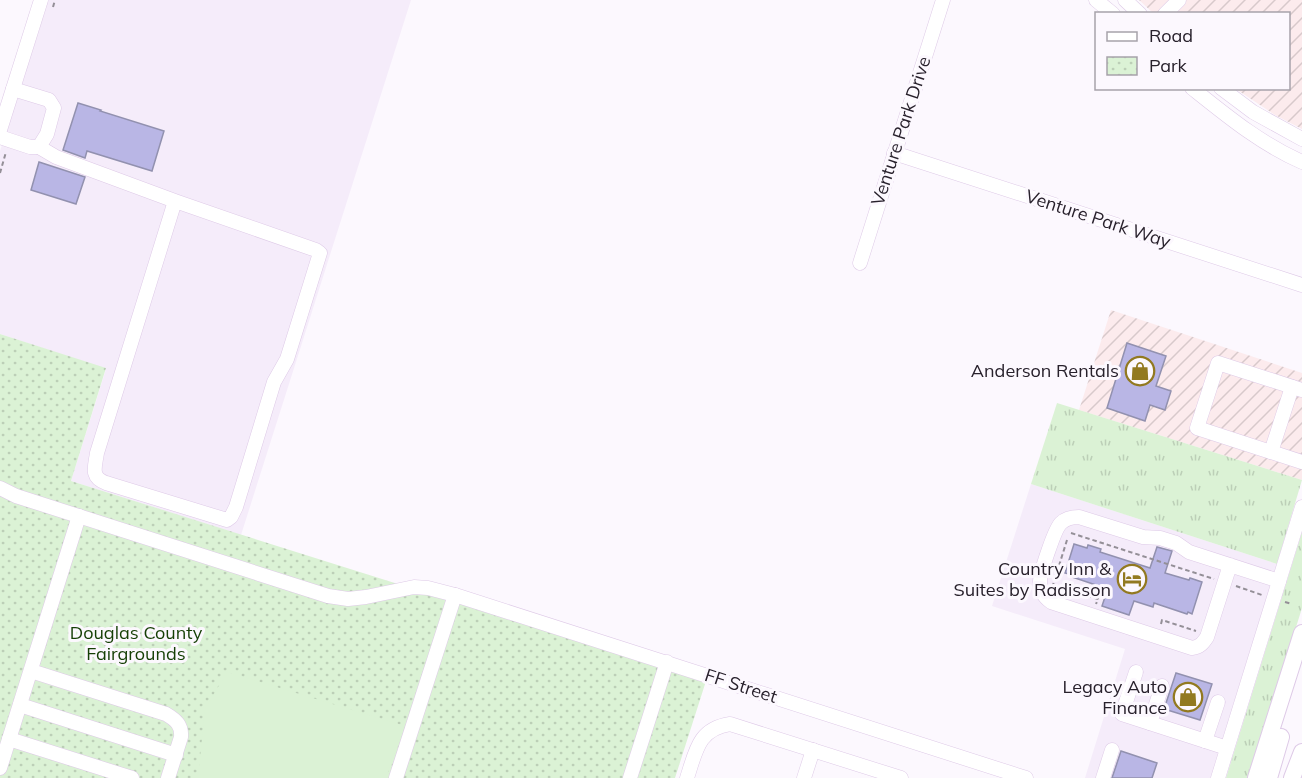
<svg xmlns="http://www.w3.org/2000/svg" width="1302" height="778" viewBox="0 0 1302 778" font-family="Mulish,sans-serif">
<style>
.built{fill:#f5ecfa}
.industrial{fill:url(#industrial-furrows)}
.grass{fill:url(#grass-tufts)}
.park{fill:url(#park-dots)}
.garden{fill:#dbf2d5}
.building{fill:#b9b6e5;stroke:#9291af;stroke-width:1.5}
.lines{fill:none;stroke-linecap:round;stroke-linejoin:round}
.minor-casing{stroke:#decae7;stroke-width:15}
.major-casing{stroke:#decae7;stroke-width:18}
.path{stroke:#948f97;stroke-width:2;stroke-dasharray:4.5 3;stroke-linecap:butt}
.minor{stroke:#fff;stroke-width:14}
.major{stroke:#fff;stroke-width:16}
.labels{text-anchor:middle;stroke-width:6;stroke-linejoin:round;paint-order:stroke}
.street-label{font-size:18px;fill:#28212c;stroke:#fcf8fe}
.poi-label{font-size:18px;fill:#28212c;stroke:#fcf8fe;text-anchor:end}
.park-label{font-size:18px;fill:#153f05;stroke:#fcf8fe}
</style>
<defs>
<pattern id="industrial-furrows" width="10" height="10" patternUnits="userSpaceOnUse" patternTransform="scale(1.5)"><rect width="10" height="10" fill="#fcebed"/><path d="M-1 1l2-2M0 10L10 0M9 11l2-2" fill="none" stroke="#d8c9cb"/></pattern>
<pattern id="grass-tufts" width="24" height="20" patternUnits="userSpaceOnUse" patternTransform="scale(1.5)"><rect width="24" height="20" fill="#dbf2d5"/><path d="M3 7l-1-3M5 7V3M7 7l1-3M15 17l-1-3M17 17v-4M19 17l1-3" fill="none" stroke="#bccfb7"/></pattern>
<pattern id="park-dots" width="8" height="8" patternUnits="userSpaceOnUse" patternTransform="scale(1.5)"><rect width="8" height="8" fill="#dbf2d5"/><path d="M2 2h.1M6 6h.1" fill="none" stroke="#bccfb7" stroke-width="1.8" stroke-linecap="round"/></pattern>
</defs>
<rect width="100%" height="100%" fill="#fcf8fe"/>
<g class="built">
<polygon points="49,0 411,0 241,535 71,481 106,369 0,334 0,151"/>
<polygon points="1031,484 1277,564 1210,778 1085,778 1125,649 992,606"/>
</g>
<g class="industrial">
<polygon points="1139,0 1302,0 1302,129 1275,115 1236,89 1288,88 1288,14 1153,13"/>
<polygon points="1111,310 1302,373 1302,480 1079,410"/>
</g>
<g class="grass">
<polygon points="1057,403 1302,480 1277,564 1031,484"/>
<polygon points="1302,532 1302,608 1249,778 1226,778"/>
</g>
<polygon class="park" points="0,334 106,368 71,481 706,681 675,778 0,778"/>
<polygon class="garden" points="227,672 405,726 386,778 198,778 205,709"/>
<g class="building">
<polygon points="78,103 101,110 100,111 164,131 152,171 87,151 85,158 63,150"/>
<polygon points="39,162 85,177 76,204 31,190"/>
<polygon points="1127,343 1166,356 1156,386 1171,391 1165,410 1150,405 1145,421 1107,408"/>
<polygon points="1074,544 1087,548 1088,545 1101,549 1100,552 1150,568 1157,547 1172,551 1165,573 1189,580 1190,578 1202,582 1192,614 1188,612 1187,614 1154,603 1153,607 1134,601 1129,615 1102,606 1107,591 1095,588 1096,585 1069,576 1069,574 1065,573"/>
<polygon points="1176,673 1212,684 1200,720 1164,709"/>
<polygon points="1121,751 1157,763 1152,778 1112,778"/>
</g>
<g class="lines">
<g class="minor-casing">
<g id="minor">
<polyline points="1096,0 1113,14"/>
<polyline points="1125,0 1140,14"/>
<polyline points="1165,14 1179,0"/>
<path d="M1192 88C1227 116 1261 144 1302 162"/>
<polyline points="1221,88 1253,112 1302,139"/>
<polyline points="0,130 41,0"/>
<polyline points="0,137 30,147 39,147 47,134 54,108 49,100 13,89"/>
<path d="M39 147 56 157 175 201 97 453C95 467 90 477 106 483L227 520 231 517 236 507 274 382 287 359 320 253 316 250 175 201"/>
<polyline points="894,153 1302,285"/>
<polyline points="860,263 943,0"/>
<polyline points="1302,390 1218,363 1197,428 1302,462"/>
<polyline points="1271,452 1292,387"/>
<polyline points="0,488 16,496 328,596 348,599 366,597 414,587 428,588 455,595 1026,778"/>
<path d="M1230 565 1207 637C1203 643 1200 647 1192 648L1051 602C1044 597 1040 591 1040 582 1040 573 1055 528 1061 523 1066 518 1072 517 1079 517L1143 537 1160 538 1176 543 1189 552 1279 581"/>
<path d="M31 671 166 714C176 720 182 725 181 737L168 778"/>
<polyline points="1136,672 1122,714 1227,748"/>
<polyline points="20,705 176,755"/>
<polyline points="1150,723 1162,686"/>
<polyline points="9,739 132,778"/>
<polyline points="1205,741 1218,702"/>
<polyline points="0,768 79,516"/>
<polyline points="396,778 455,595"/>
<polyline points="630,778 667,662"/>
<path d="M687 778C696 751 698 729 730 724L901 778"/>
<polyline points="804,778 813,750"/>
<polyline points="1103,778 1112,750"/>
<polyline points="1218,778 1302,507"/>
</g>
</g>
<g class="major-casing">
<g id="major">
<polyline points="1256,778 1302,633"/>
<polyline points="1269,778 1281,737"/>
<polyline points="1292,778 1302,752"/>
</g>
</g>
<g class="path">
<polyline points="53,7 55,0"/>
<polyline points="0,173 6,152"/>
<polyline points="1071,533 1214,579"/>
<polyline points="1067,540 1053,585 1098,599 1096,604"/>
<polyline points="1236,586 1262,595"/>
<polyline points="1285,602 1292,604"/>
<polyline points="1161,624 1162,620 1196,631"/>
</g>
<use href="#minor" class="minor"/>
<use href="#major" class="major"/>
</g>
<defs>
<g id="shop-ring" transform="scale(1.5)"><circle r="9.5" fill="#fcf8fe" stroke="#927920" stroke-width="1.5"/><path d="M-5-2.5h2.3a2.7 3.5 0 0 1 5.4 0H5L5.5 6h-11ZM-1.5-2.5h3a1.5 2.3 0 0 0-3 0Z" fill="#927920"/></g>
<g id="hotel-ring" transform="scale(1.5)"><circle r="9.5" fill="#fcf8fe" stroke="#927920" stroke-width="1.5"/><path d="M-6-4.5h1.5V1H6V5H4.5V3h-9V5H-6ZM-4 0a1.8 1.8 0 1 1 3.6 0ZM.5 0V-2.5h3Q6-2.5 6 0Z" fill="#927920"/></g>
</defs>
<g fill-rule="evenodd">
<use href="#shop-ring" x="1140" y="371"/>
<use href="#hotel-ring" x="1132" y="579"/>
<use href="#shop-ring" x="1188" y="697"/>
</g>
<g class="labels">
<g class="street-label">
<text transform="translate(901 131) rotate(-72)" y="6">Venture Park Drive</text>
<text transform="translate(1098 219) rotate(18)" y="6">Venture Park Way</text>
<text transform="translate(741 686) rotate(18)" y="6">FF Street</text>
</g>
<g class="poi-label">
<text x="1119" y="377">Anderson Rentals</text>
<text x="1111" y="575">Country Inn &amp;<tspan x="1111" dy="21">Suites by Radisson</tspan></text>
<text x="1167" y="693">Legacy Auto<tspan x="1167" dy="21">Finance</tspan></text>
</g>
<g class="park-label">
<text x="136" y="639">Douglas County<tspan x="136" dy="21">Fairgrounds</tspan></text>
</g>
</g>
<rect x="1095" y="12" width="195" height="78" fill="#fcf8fe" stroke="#a7a2aa" stroke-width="1.5"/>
<rect x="1107" y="32" width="30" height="9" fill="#ffffff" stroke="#a7a2aa" stroke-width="1.5"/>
<text x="1149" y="42" font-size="18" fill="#28212c">Road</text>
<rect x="1107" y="57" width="30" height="18" fill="url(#park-dots)" stroke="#a7a2aa" stroke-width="1.5"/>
<text x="1149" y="72" font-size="18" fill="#28212c">Park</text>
</svg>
